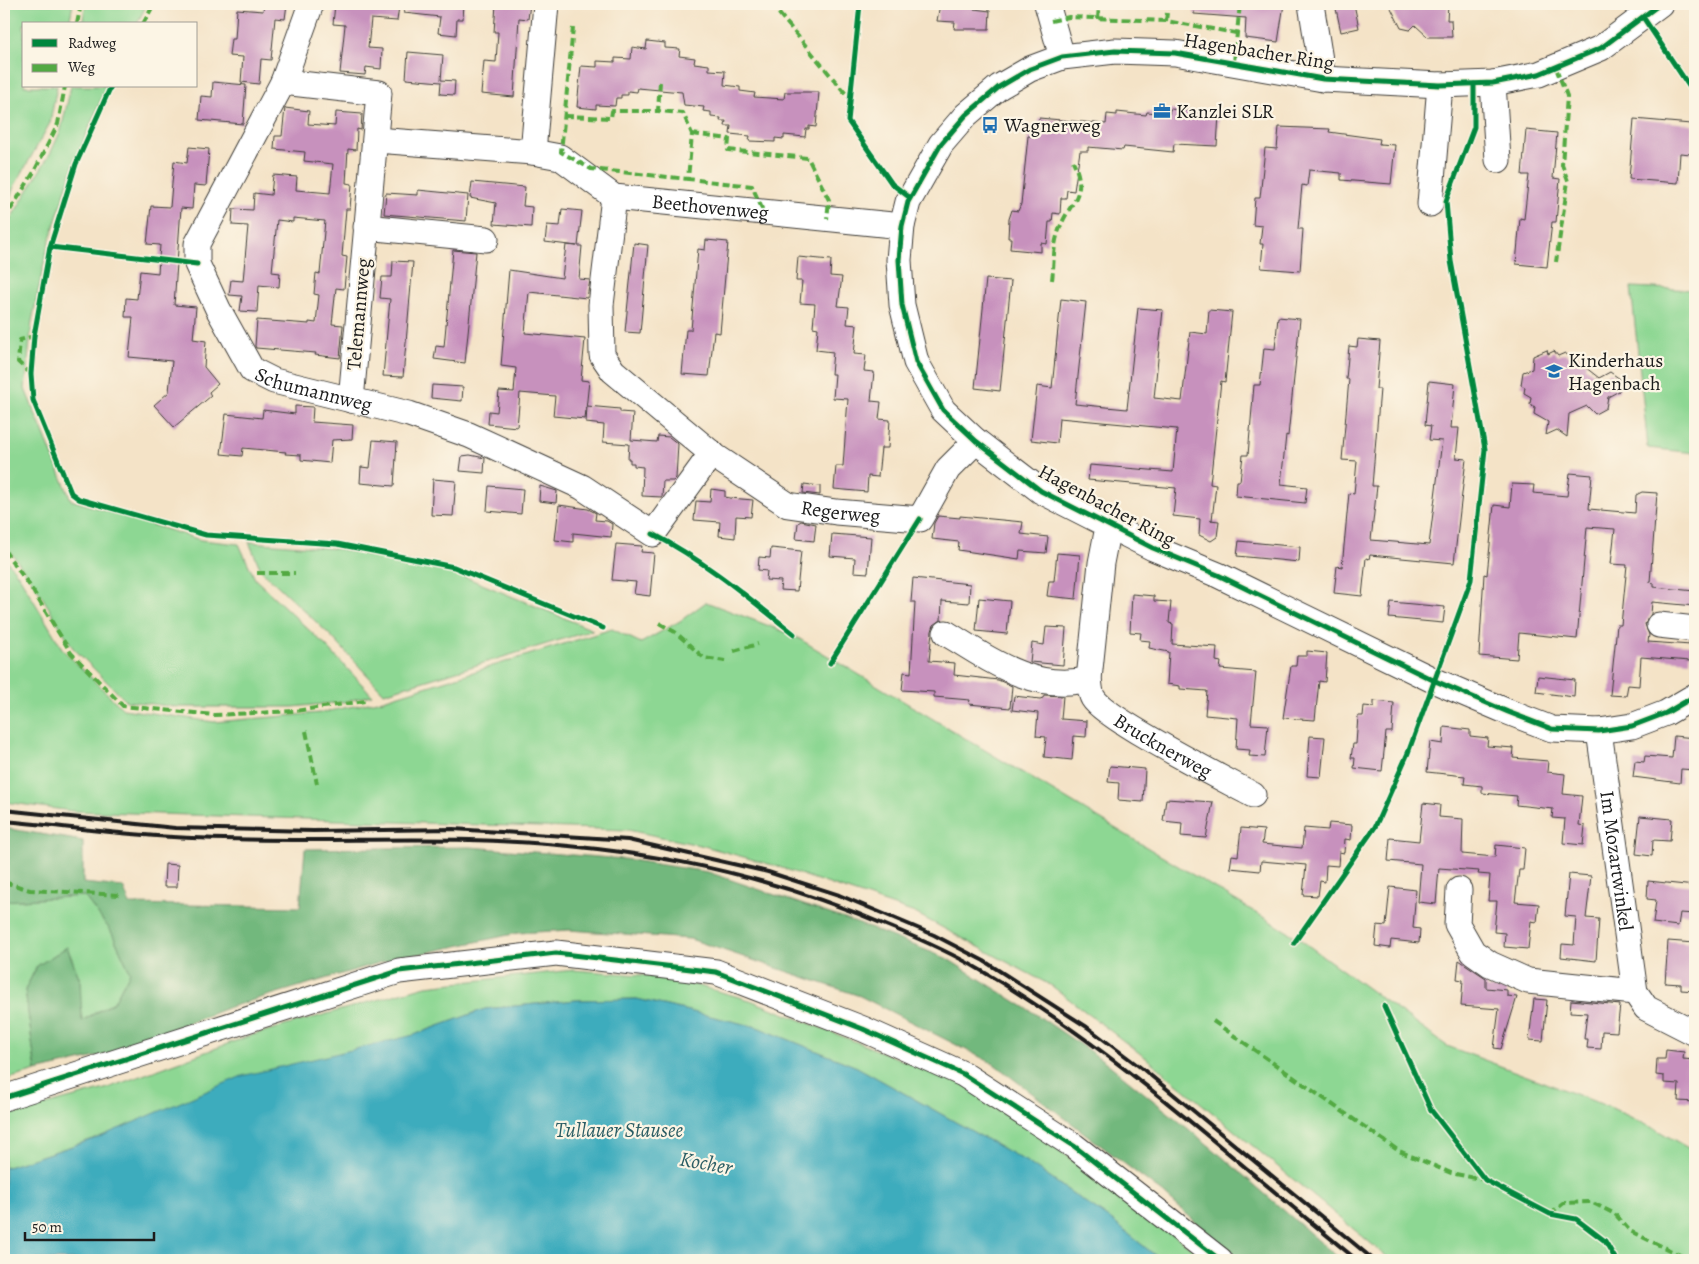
<svg xmlns="http://www.w3.org/2000/svg" width="1699" height="1264" viewBox="0 0 1699 1264" font-family="Alegreya,serif">
<style>
.green{fill:#8dd793;stroke:#547a58}
.forest{fill:#72b87d;stroke:#476a4c}
.water{fill:#3eacbd;stroke:#2d646c}
.building{fill:#c791bd}
.lines{fill:none;stroke-linecap:round;stroke-linejoin:round}
.minor-casing{stroke:#3c3a36;stroke-width:27}
.minor{stroke:#fff;stroke-width:25}
.rail{stroke:#1c1c1c;stroke-width:4}
.quiet{stroke:#52a943;stroke-width:4;stroke-dasharray:8 4;stroke-linecap:butt}
.cycleway-casing{stroke:#fcf5e5;stroke-width:8}
.cycleway{stroke:#00873e;stroke-width:5}
.labels{text-anchor:middle;stroke-width:4.5;stroke-linejoin:round;paint-order:stroke}
.street-label{font-size:20px;fill:#1c1c1c;stroke:#fcf5e5}
.poi-label{font-size:20px;fill:#1c1c1c;stroke:#fcf5e5;text-anchor:start}
.water-label{font-size:21px;font-style:italic;fill:#2b5d64;stroke:#fcf5e5}
</style>
<rect width="100%" height="100%" fill="#fcf5e5"/>
<filter id="ink" filterUnits="userSpaceOnUse"><feTurbulence type="fractalNoise" baseFrequency=".02" numOctaves="2"/><feDisplacementMap in="SourceGraphic" scale="10" xChannelSelector="R" yChannelSelector="G"/><feConvolveMatrix kernelMatrix="1 2 1 2 8 2 1 2 1" color-interpolation-filters="sRGB"/></filter>
<filter id="wash" filterUnits="userSpaceOnUse"><feTurbulence type="fractalNoise" baseFrequency=".0096" numOctaves="4" result="noise"/><feDisplacementMap in="SourceGraphic" scale="20" xChannelSelector="R" yChannelSelector="G"/><feGaussianBlur stdDeviation="1.12" result="paint"/><feColorMatrix in="noise" values="0 0 0 0 0 0 0 0 0 0 0 0 0 0 0 0 0 1.4 0 .05"/><feComposite in="paint" operator="in"/></filter>
<g filter="url(#wash)">
<rect width="100%" height="100%" fill="#f4e3c7"/>
<g class="green">
<polygon points="4,4 73,4 69,24 24,24 24,86 57,86 50,123 13,189 4,218"/>
<polygon points="86,4 147,4 137,24 82,24"/>
<polygon points="71,86 107,86 74,163 47,249 32,321 25,389 71,500 201,540 239,544 255,579 327,647 372,695 343,702 293,707 178,707 126,701 73,648 35,585 4,543 4,230 51,152 61,130"/>
<polygon points="1631,287 1695,290 1695,453 1648,448"/>
<polygon points="249,542 339,549 453,572 593,630 384,693 331,636 261,570"/>
<polygon points="4,557 19,576 63,650 123,709 214,722 320,713 383,700 612,629 641,643 680,621 706,602 793,635 1298,938 1447,1046 1612,1108 1657,1130 1695,1152 1695,1260 1391,1260 1151,1062 1052,986 915,913 776,866 704,846 628,830 72,811 4,802"/>
<polygon points="84,896 111,931 130,972 114,1002 81,1021 80,980 67,947 37,966 25,990 36,1071 4,1080 4,901"/>
<polygon points="574,970 666,977 750,1000 978,1090 1208,1260 1161,1260 1111,1220 1027,1162 857,1067 757,1027 637,999 576,1000 485,1009 414,1035 4,1168 4,1116 105,1089 249,1036 426,986"/>
</g>
<polygon class="forest" points="4,828 83,841 83,883 123,887 130,904 300,907 305,849 470,847 624,859 708,872 862,925 946,958 1034,1013 1107,1063 1212,1148 1341,1260 1238,1260 1163,1193 994,1064 860,996 690,939 569,930 518,933 382,962 230,1007 109,1054 36,1071 25,990 37,966 67,947 80,980 82,1021 114,1002 130,972 111,931 84,896 4,901"/>
<polygon class="water" points="637,999 757,1027 857,1067 1027,1162 1111,1220 1161,1260 4,1260 4,1168 97,1138 242,1076 414,1035 485,1009 576,1000"/>
<g id="blocks">
<g class="building">
<polygon points="264,4 287,4 285,19 275,18 271,60 261,59 259,84 241,82 243,57 229,56 231,39 235,39 237,9 263,11"/>
<polygon points="335,4 394,4 394,6 399,6 397,21 371,19 368,48 382,49 381,69 366,67 365,75 340,73 345,25 333,24"/>
<polygon points="405,4 464,4 463,19 457,19 456,35 438,33 440,17 404,13"/>
<polygon points="496,4 530,4 528,19 519,18 514,97 481,94 484,61 496,62 498,32 494,32"/>
<polygon points="940,4 975,4 974,9 990,11 989,29 954,29 955,22 937,21"/>
<polygon points="1195,4 1284,4 1278,42 1245,38 1246,18 1194,14"/>
<polygon points="1335,4 1354,4 1359,28 1341,32"/>
<polygon points="1389,4 1448,4 1447,20 1451,20 1452,37 1428,37 1415,25 1410,30 1401,28"/>
<polygon points="647,41 665,43 665,48 680,49 679,56 695,58 694,63 709,65 709,70 725,71 724,85 740,87 740,91 755,93 754,97 784,99 785,92 819,92 816,127 809,126 809,129 806,129 805,137 784,135 784,139 775,138 775,142 749,141 750,136 730,134 731,126 725,126 726,121 720,121 721,118 711,117 711,112 703,111 704,107 684,105 682,92 638,88 637,92 628,91 628,95 621,95 621,98 616,98 615,106 596,105 596,109 577,107 581,66 597,67 597,61 615,62 615,58 631,59 632,47 646,49"/>
<polygon points="408,52 443,55 441,80 455,81 454,95 440,94 441,82 406,79"/>
<polygon points="213,82 246,85 243,124 199,120 201,96 212,97"/>
<polygon points="285,108 309,111 308,124 335,126 336,112 362,114 361,130 357,129 356,150 348,149 346,183 352,184 350,209 346,209 342,256 347,257 344,289 336,288 332,324 343,325 340,358 315,355 316,353 256,348 255,346 257,320 309,324 309,322 316,323 319,295 314,294 316,273 320,274 325,221 293,218 293,222 277,220 272,272 280,273 279,287 259,285 257,312 240,311 242,296 229,295 231,280 243,281 248,226 232,225 233,209 253,210 254,193 271,195 273,175 297,177 296,190 330,193 333,164 304,161 305,152 274,149 275,136 282,136"/>
<polygon points="1170,109 1219,114 1217,146 1174,144 1173,152 1124,147 1123,150 1088,147 1088,151 1080,151 1074,191 1067,190 1066,198 1061,198 1060,214 1053,213 1052,222 1049,222 1047,244 1041,243 1041,252 1010,249 1011,238 1008,238 1009,219 1012,210 1018,211 1021,204 1028,136 1038,136 1039,118 1106,124 1107,114 1117,115 1117,112 1146,115 1147,112 1169,114"/>
<polygon points="1634,119 1691,124 1693,127 1691,154 1680,153 1678,183 1629,179"/>
<polygon points="1279,127 1330,129 1329,132 1380,139 1379,144 1395,145 1391,184 1341,180 1341,173 1309,170 1307,186 1302,185 1298,229 1303,229 1300,271 1261,268 1263,244 1260,244 1262,226 1253,225 1255,198 1260,198 1265,148 1277,149"/>
<polygon points="1526,130 1557,133 1553,178 1560,179 1556,222 1552,222 1547,267 1516,264 1520,218 1524,219 1529,175 1522,175"/>
<polygon points="189,147 209,149 206,186 194,185 192,209 181,208 174,305 196,307 193,339 206,341 204,367 218,384 209,392 211,396 174,427 154,405 169,392 172,361 129,357 133,317 125,317 126,298 137,299 140,271 158,273 160,245 147,244 151,206 170,207 174,161 187,163"/>
<polygon points="472,182 525,187 523,206 532,207 531,227 494,224 496,203 470,198"/>
<polygon points="418,190 468,195 466,221 384,214 386,193 418,195"/>
<polygon points="562,209 582,211 578,246 582,246 579,279 590,280 587,298 529,292 525,333 585,339 581,380 589,381 585,419 553,416 555,396 520,393 517,427 488,424 489,411 497,412 499,391 514,392 516,368 501,366 509,270 562,278 566,245 577,246 545,242 547,225 560,226"/>
<polygon points="706,240 728,242 720,333 714,332 709,376 682,374 686,330 691,330 698,249 705,250"/>
<polygon points="634,243 648,245 640,333 625,332"/>
<polygon points="453,250 476,252 465,363 434,359 436,346 444,347"/>
<polygon points="798,257 831,260 830,276 842,277 838,306 849,307 847,324 857,325 854,354 866,355 864,371 874,372 871,401 881,402 879,419 890,420 888,448 881,448 878,477 868,476 867,492 834,489 836,466 843,466 848,399 833,398 835,374 831,374 833,352 816,350 818,328 813,327 815,304 800,303 802,281 796,281"/>
<polygon points="393,261 413,262 403,377 383,376 390,299 380,298 382,277 392,277"/>
<polygon points="986,279 1011,281 1000,391 975,388"/>
<polygon points="1061,299 1086,302 1075,404 1127,409 1138,308 1163,310 1154,398 1182,401 1190,332 1207,334 1209,310 1232,312 1225,382 1221,381 1210,484 1216,485 1212,520 1210,520 1219,521 1217,537 1211,541 1199,535 1200,519 1173,516 1176,488 1088,480 1090,465 1173,472 1177,429 1059,418 1057,443 1031,440 1037,386 1052,388"/>
<polygon points="1278,317 1300,319 1288,436 1286,435 1281,484 1307,487 1305,503 1236,496 1237,481 1240,481 1243,455 1248,455 1254,385 1260,385 1264,348 1275,349"/>
<polygon points="1358,339 1380,341 1376,389 1380,389 1372,486 1377,486 1371,540 1429,545 1442,441 1429,440 1431,426 1425,425 1429,381 1455,384 1451,428 1459,428 1456,458 1466,459 1454,563 1370,555 1369,559 1366,558 1362,596 1334,593 1337,566 1342,567 1349,493 1354,494 1357,461 1342,460 1349,379 1346,379 1349,346 1357,347"/>
<polygon points="1547,350 1548,354 1554,351 1558,356 1565,353 1569,356 1575,354 1586,362 1585,367 1599,378 1610,372 1620,379 1619,391 1608,397 1606,408 1595,414 1587,406 1569,414 1567,437 1557,430 1546,435 1548,422 1534,414 1535,407 1530,404 1531,397 1524,393 1525,387 1521,385 1523,372 1532,369 1533,356"/>
<polygon points="432,385 463,387 462,401 431,398"/>
<polygon points="295,406 313,407 312,422 353,425 352,439 332,440 330,463 301,460 301,455 285,454 286,452 243,448 242,456 221,454 226,414 262,418 263,410 295,414"/>
<polygon points="587,406 620,409 620,412 633,413 631,440 657,442 658,436 669,437 678,444 676,478 673,481 663,481 662,497 642,496 643,467 634,466 634,463 630,463 630,459 628,459 629,444 603,442 604,425 586,423"/>
<polygon points="373,440 397,442 394,486 360,483 361,467 370,468"/>
<polygon points="470,455 485,458 484,473 460,471 462,456"/>
<polygon points="1570,473 1592,475 1589,509 1635,513 1636,495 1642,492 1657,493 1650,582 1654,583 1654,587 1695,591 1695,606 1652,602 1651,614 1645,624 1649,635 1648,642 1691,645 1690,661 1641,657 1639,686 1628,685 1626,696 1610,695 1617,625 1621,625 1627,565 1611,564 1615,529 1587,527 1577,639 1519,633 1517,659 1479,656 1484,574 1487,575 1494,505 1510,507 1512,484 1534,485 1533,493 1567,496"/>
<polygon points="433,479 456,481 453,516 431,515"/>
<polygon points="804,484 820,486 820,495 803,493"/>
<polygon points="489,486 523,489 521,514 487,511"/>
<polygon points="540,486 557,491 556,503 539,501"/>
<polygon points="711,489 725,491 725,497 730,498 753,500 751,517 736,516 735,538 719,536 720,522 694,520 696,501 710,502"/>
<polygon points="559,505 588,509 596,513 595,520 607,521 612,524 611,537 573,533 573,542 555,540"/>
<polygon points="938,516 960,518 960,516 1023,522 1021,534 1048,537 1046,553 1020,551 1019,559 958,550 959,542 932,539 934,523"/>
<polygon points="801,521 816,524 814,541 796,539 798,523"/>
<polygon points="832,534 871,537 868,573 854,572 855,558 830,556"/>
<polygon points="1239,541 1300,547 1299,562 1237,556"/>
<polygon points="616,544 642,546 641,552 654,553 650,596 634,594 636,582 612,580"/>
<polygon points="771,548 801,551 797,591 780,590 781,581 766,580 767,571 758,570 759,557 770,558"/>
<polygon points="1057,553 1080,555 1076,599 1047,596 1049,581 1054,581"/>
<polygon points="913,578 970,584 969,603 942,601 941,620 934,625 932,631 929,661 955,663 954,675 998,680 1012,686 1010,708 969,704 970,700 934,697 934,692 902,690 904,672 911,673 915,602 911,602"/>
<polygon points="1132,594 1154,596 1154,601 1171,602 1169,623 1173,624 1172,644 1217,647 1216,661 1221,662 1220,669 1256,672 1251,724 1268,725 1265,757 1249,756 1250,750 1236,749 1238,718 1205,715 1207,691 1180,689 1180,686 1167,684 1169,652 1149,648 1150,641 1140,640 1141,633 1130,632"/>
<polygon points="979,598 1010,601 1007,634 976,631"/>
<polygon points="1391,602 1445,607 1443,623 1389,618"/>
<polygon points="1046,627 1066,628 1063,665 1030,662 1032,643 1044,645"/>
<polygon points="1307,651 1327,653 1325,682 1319,681 1315,720 1283,718 1291,666 1296,666 1297,656 1307,656"/>
<polygon points="1538,676 1575,680 1574,697 1536,692"/>
<polygon points="1044,695 1063,696 1061,719 1087,721 1086,737 1074,736 1072,760 1044,757 1046,737 1036,736 1038,713 1012,710 1014,696 1040,699 1043,698"/>
<polygon points="1374,701 1394,703 1392,732 1386,732 1382,771 1354,768 1355,758 1351,758 1353,744 1356,744 1358,716 1363,716 1364,706 1374,707"/>
<polygon points="1444,727 1470,730 1470,736 1488,738 1487,746 1514,748 1513,758 1548,761 1547,772 1565,774 1563,794 1582,796 1579,825 1585,826 1583,845 1563,843 1565,819 1552,818 1553,809 1516,805 1517,796 1482,793 1482,786 1464,784 1465,776 1427,772 1430,742 1443,744"/>
<polygon points="1310,736 1325,737 1321,777 1307,776"/>
<polygon points="1674,736 1695,738 1695,770 1681,769 1680,783 1633,777 1635,761 1644,762 1645,756 1672,758"/>
<polygon points="1110,766 1145,769 1143,802 1118,800 1119,783 1108,782"/>
<polygon points="1166,799 1213,802 1206,838 1181,836 1182,823 1163,821"/>
<polygon points="1423,803 1440,805 1439,817 1463,819 1462,854 1495,857 1496,845 1525,848 1523,870 1519,870 1515,902 1539,904 1537,922 1531,921 1528,949 1504,947 1505,933 1494,932 1497,901 1488,901 1490,875 1478,874 1479,871 1439,868 1436,904 1418,902 1421,864 1388,861 1390,838 1419,841"/>
<polygon points="1640,816 1672,819 1670,841 1653,840 1652,856 1636,854"/>
<polygon points="1329,823 1352,825 1351,840 1345,839 1344,853 1339,852 1338,866 1326,865 1325,882 1320,881 1318,896 1303,895 1306,865 1261,861 1260,871 1230,868 1232,855 1238,856 1241,828 1264,830 1262,844 1302,848 1304,828 1328,830"/>
<polygon points="165,864 178,865 177,887 164,887"/>
<polygon points="1569,874 1591,876 1586,918 1599,919 1596,961 1561,957 1562,944 1574,945 1576,917 1565,916"/>
<polygon points="1648,881 1695,886 1695,914 1680,913 1678,926 1653,923 1656,900 1647,899"/>
<polygon points="1390,887 1416,890 1413,928 1420,929 1419,943 1391,940 1390,948 1375,946 1377,925 1386,926"/>
<polygon points="1668,941 1695,943 1695,991 1681,990 1681,984 1665,983"/>
<polygon points="1459,960 1486,978 1486,988 1507,990 1507,996 1517,997 1501,1049 1494,1048 1499,1009 1461,1006 1463,980 1457,979"/>
<polygon points="1534,999 1547,1000 1543,1041 1529,1040"/>
<polygon points="1571,1000 1620,1005 1617,1032 1602,1031 1601,1049 1587,1048 1588,1039 1584,1039 1587,1013 1570,1012"/>
<polygon points="1666,1050 1684,1052 1683,1059 1695,1060 1695,1102 1678,1101 1679,1084 1664,1083 1664,1076 1656,1075 1657,1059 1665,1059"/>
</g>
</g>
</g>
<g filter="url(#ink)">
<use href="#blocks" fill-opacity="0" stroke="#3c3a36" stroke-width="1"/>
<g class="lines">
<g class="minor-casing">
<g id="minor">
<path id="s1" d="M311 4 283 82 197 244V264L218 309 252 370 274 381 409 414 469 435 582 487 653 534 712 453"/>
<polyline points="1047,4 1062,57"/>
<polyline points="1311,4 1323,79"/>
<polyline points="1660,4 1601,48 1539,74 1493,83 1440,85 1323,79 1175,53 1115,51 1062,57 1030,69 999,87 966,115 941,144 908,202 902,226 899,260 902,305 916,362 943,410 976,441 1041,491 1153,548 1218,575 1433,680 1508,712 1552,729 1599,731 1632,726 1666,713 1695,696"/>
<polyline points="283,82 379,93 351,400"/>
<polyline points="1493,83 1498,160"/>
<path id="s2" d="M376 140 533 152 560 157 614 197 902 226"/>
<polyline points="533,152 546,4"/>
<path id="s3" d="M614 197 601 305 602 355 613 371 716 457 788 505 836 512 920 519 948 469 976 441"/>
<polyline points="1430,204 1440,85"/>
<polyline points="366,227 486,239"/>
<path id="s4" d="M1108 527 1101 563 1089 679C1090 685 1090 693 1093 698 1105 719 1226 780 1253 795"/>
<polyline points="1659,625 1695,629"/>
<path d="M946 633C990 660 1035 693 1089 679"/>
<path id="s5" d="M1599 731 1635 992 1646 1008 1695 1033"/>
<polyline points="1459,890 1457,924 1473,952 1490,964 1528,981 1635,992"/>
<polyline points="4,1098 399,971 556,953 716,972 863,1029 963,1074 1074,1146 1220,1260"/>
</g>
</g>
<use href="#minor" class="minor"/>
<g class="rail">
<polyline points="4,810 175,828 313,831 453,829 628,840 768,872 839,895 934,935 984,961 1087,1027 1144,1070 1374,1260"/>
<path d="M4 821C60 826 117 834 173 837 272 843 371 838 470 840 619 844 750 867 888 926 920 939 952 953 982 971 1118 1051 1234 1161 1357 1260"/>
</g>
<g class="quiet">
<polyline points="771,4 851,100"/>
<polyline points="1098,19 1099,4"/>
<polyline points="1051,21 1069,17 1166,21 1236,33"/>
<polyline points="1166,21 1168,4"/>
<polyline points="77,24 81,4"/>
<polyline points="143,24 154,4"/>
<polyline points="573,28 561,152 591,169 688,179"/>
<polyline points="1234,62 1240,4"/>
<polyline points="1556,68 1567,96 1562,165 1568,181 1556,262"/>
<polyline points="660,82 658,111 683,113 692,134 688,179 752,186 764,213"/>
<polyline points="565,116 611,118 612,111 658,111"/>
<polyline points="692,134 729,139 728,150 808,158 829,200 827,219"/>
<polyline points="4,220 34,172 58,124 65,86"/>
<path d="M1052 280C1054 265 1053 247 1058 233 1068 201 1090 197 1073 161"/>
<polyline points="31,374 18,362 20,340 34,336"/>
<polyline points="4,550 30,586 71,653 123,706 214,715 295,711 365,701"/>
<polyline points="257,573 295,573"/>
<polyline points="659,623 675,632 704,658 725,661"/>
<polyline points="734,651 758,644"/>
<polyline points="306,731 317,784"/>
<polyline points="4,882 30,890 119,895"/>
<polyline points="1213,1021 1399,1151 1451,1173 1485,1180"/>
<polyline points="1550,1214 1564,1203 1591,1202 1615,1214 1630,1231 1690,1260"/>
</g>
<g class="cycleway-casing">
<g id="cycleway">
<polyline points="860,4 848,121 892,184 909,197"/>
<polyline points="1660,4 1601,48 1539,74 1493,83 1440,85 1323,79 1175,53 1115,51 1062,57 1030,69 999,87 966,115 941,144 908,202 902,226 899,260 902,305 916,362 943,410 976,441 1041,491 1153,548 1218,575 1433,680 1508,712 1552,729 1599,731 1632,726 1666,713 1695,696"/>
<polyline points="1643,17 1695,95"/>
<polyline points="111,86 76,164 50,247 34,336 31,374 33,400 71,493 79,499 206,535 337,544 454,567 603,628"/>
<polyline points="50,247 197,264"/>
<path d="M653 534C705 561 749 598 794 634"/>
<polyline points="830,663 920,519"/>
<polyline points="1294,943 1375,827 1408,753 1471,580 1485,449 1451,261 1446,201 1474,127 1474,84"/>
<polyline points="1384,1006 1431,1110 1485,1180 1550,1214 1576,1219 1605,1241 1616,1260"/>
<polyline points="4,1098 399,971 556,953 716,972 863,1029 963,1074 1074,1146 1220,1260"/>
</g>
</g>
<use href="#cycleway" class="cycleway"/>
</g>
</g>
<defs>
<g id="office-bare" transform="scale(1.35)"><path d="M-6-3h4V-5.5h4V-3h4V5H-6ZM-1-4.5V-3h2v-1.5ZM-6 0V1H6V0Z" fill="#1f6fb2" stroke="#fcf5e5" stroke-width="2.5" paint-order="stroke"/></g>
<g id="bus-bare" transform="scale(1.35)"><path d="M-5-6H5V4H4V6H2V4H-2V6H-4V4H-5ZM-3.5-4V0h7V-4ZM-3.5 1.2v1.5H-2V1.2ZM2 1.2v1.5H3.5V1.2Z" fill="#1f6fb2" stroke="#fcf5e5" stroke-width="2.5" paint-order="stroke"/></g>
<g id="school-bare" transform="scale(1.35)"><path d="M0-5L7-2L0 1L-7-2ZM-4 1L0 2.5L4 1V4Q0 6-4 4Z" fill="#1f6fb2" stroke="#fcf5e5" stroke-width="2.5" paint-order="stroke"/></g>
</defs>
<g fill-rule="evenodd">
<use href="#office-bare" x="1162" y="111"/>
<use href="#bus-bare" x="990" y="125"/>
<use href="#school-bare" x="1554" y="371"/>
</g>
<g class="labels">
<g class="street-label">
<text transform="translate(1259 51) rotate(9)" y="7">Hagenbacher Ring</text>
<text dy="7" stroke="none"><textPath href="#s2" startOffset="349">Beethovenweg</textPath></text>
<text transform="translate(358 314) rotate(-85)" y="7">Telemannweg</text>
<text dy="7" stroke="none"><textPath href="#s1" startOffset="471">Schumannweg</textPath></text>
<text transform="translate(1107 505) rotate(28)" y="7">Hagenbacher Ring</text>
<text dy="7" stroke="none"><textPath href="#s3" startOffset="452">Regerweg</textPath></text>
<text dy="7" stroke="none"><textPath href="#s4" startOffset="258">Brucknerweg</textPath></text>
<text dy="7" stroke="none"><textPath href="#s5" startOffset="131">Im Mozartwinkel</textPath></text>
</g>
<g class="poi-label">
<text x="1176" y="118">Kanzlei SLR</text>
<text x="1004" y="132">Wagnerweg</text>
<text x="1568" y="367">Kinderhaus<tspan x="1568" dy="23">Hagenbach</tspan></text>
</g>
<g class="water-label">
<text x="619" y="1137">Tullauer Stausee</text>
<text transform="translate(706 1163) rotate(10)" y="7">Kocher</text>
</g>
</g>
<rect width="1699" height="1264" fill="none" stroke="#fcf5e5" stroke-width="20"/>
<rect x="22" y="22" width="175" height="65" fill="#fcf5e5" stroke="#a29e95"/>
<rect x="32" y="39" width="25" height="8" fill="#00873e" stroke="#a29e95"/>
<text x="68" y="48" font-size="15" fill="#1c1c1c">Radweg</text>
<rect x="32" y="64" width="25" height="8" fill="#52a943" stroke="#a29e95"/>
<text x="68" y="72" font-size="15" fill="#1c1c1c">Weg</text>
<path d="M25 1232v8h129v-8" fill="none" stroke="#1c1c1c" stroke-width="2.5"/>
<text x="32" y="1232" font-size="15" fill="#1c1c1c" stroke="#fcf5e5" stroke-width="4" paint-order="stroke">50 m</text>
</svg>
